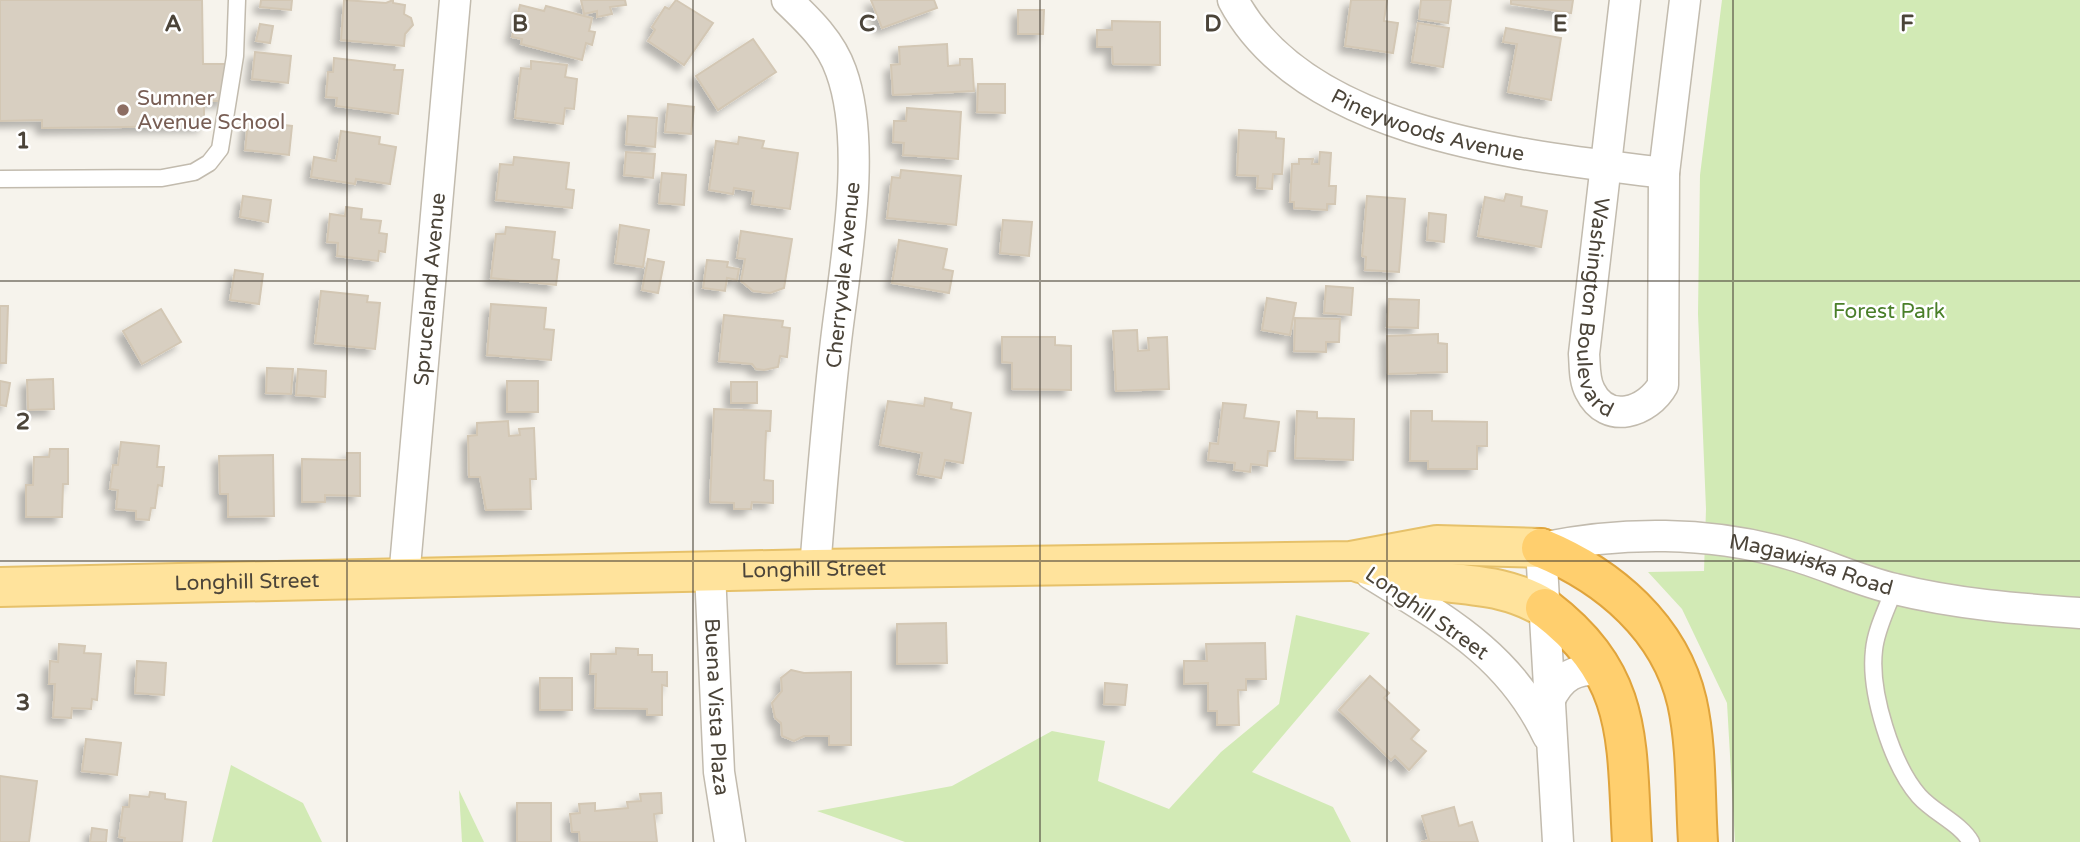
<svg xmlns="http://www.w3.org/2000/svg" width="2080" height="842" viewBox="0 0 2080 842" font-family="'Varela Round',sans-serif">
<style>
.green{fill:#d2eab5}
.building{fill:#d8cfc1;stroke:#d3c7b4;stroke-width:2;filter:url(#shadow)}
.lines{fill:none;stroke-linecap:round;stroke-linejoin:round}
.lane-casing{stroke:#c2bbae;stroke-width:19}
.street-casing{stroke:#c2bbae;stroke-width:33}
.primary-casing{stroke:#e6c16a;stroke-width:42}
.highway-casing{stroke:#e0a43c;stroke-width:42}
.lane{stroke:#fff;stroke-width:16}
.street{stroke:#fff;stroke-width:30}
.primary{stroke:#ffe39c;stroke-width:38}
.highway{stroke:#ffcf6e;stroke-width:38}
.grid{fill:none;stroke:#4b4439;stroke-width:2;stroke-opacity:0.55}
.education-dot{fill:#8d6e63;stroke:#fff;stroke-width:2.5}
.labels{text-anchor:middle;stroke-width:5;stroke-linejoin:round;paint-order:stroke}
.education-label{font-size:21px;fill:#785e54;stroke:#fff;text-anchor:start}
.street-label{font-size:21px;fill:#4b4439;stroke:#fff}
.park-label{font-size:21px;fill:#4a7f2a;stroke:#fff}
.grid-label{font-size:23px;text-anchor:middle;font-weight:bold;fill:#4b4439;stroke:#fff;stroke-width:5;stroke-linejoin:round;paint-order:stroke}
</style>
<defs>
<filter id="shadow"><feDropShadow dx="-6" dy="6" stdDeviation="3.5" flood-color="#0004"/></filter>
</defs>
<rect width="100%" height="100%" fill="#f6f3ec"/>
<g class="green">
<polygon points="1722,0 2080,0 2080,842 1735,842 1727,703 1682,609 1648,572 1704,571 1706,509 1698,314 1700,175"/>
<polygon points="1296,615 1370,633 1252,772 1333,807 1351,842 905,842 817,811 952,786 1052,731 1105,741 1098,781 1169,809 1221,752 1279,704"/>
<polygon points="231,765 303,803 322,842 212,842"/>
<polygon points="459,790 484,842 462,842"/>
</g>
<g class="building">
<polygon points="0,0 202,0 203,64 225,64 225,101 204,101 204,126 42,128 42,120 0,121"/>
<polygon points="261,0 292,0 291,10 260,7"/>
<polygon points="344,0 386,3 393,0 393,3 405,5 404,14 411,18 413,25 405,34 404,46 341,40"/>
<polygon points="581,0 625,0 626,5 610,7 612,14 597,17 597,11 584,14"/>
<polygon points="676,0 713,23 684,65 648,41 655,30 652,27 665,7 669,9"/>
<polygon points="871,0 934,0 937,8 882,28"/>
<polygon points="1351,0 1387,0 1384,21 1398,23 1393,53 1345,46"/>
<polygon points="1421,0 1451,0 1448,23 1419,19"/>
<polygon points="1511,0 1573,0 1571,13 1511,4"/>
<polygon points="520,5 544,11 546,6 592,18 589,31 595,32 592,45 586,43 582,60 521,44 522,39 512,37"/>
<polygon points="1018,10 1044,10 1043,34 1018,34"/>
<polygon points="1112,21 1160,22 1160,65 1113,64 1112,47 1097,47 1097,30 1112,30"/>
<polygon points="1418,23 1449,28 1443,67 1412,62"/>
<polygon points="260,24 273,26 270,43 256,41"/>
<polygon points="1506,28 1561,38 1551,100 1508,92 1517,44 1503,42"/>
<polygon points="753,39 776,72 718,110 696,76"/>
<polygon points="947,44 948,66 960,65 960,59 972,59 974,91 893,95 891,65 900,64 899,47"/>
<polygon points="255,52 291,56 288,83 252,79"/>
<polygon points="334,58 395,65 394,70 403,70 398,114 336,106 337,98 326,97 328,72 333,72"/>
<polygon points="531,61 567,65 565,77 577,79 574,109 565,108 563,124 515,118 521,68 531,69"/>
<polygon points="978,84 1005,84 1005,113 977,112"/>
<polygon points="668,104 694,107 691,134 665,132"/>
<polygon points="907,108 961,112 958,159 903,155 904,143 893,142 894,121 906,121"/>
<polygon points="628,116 657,118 655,147 626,144"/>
<polygon points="248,121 292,126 289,155 245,150"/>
<polygon points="1239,130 1276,132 1276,138 1284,139 1282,174 1273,174 1272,189 1257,188 1258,176 1237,175"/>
<polygon points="341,131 380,137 379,144 396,147 390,184 356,179 355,184 311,177 314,157 336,161"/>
<polygon points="739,137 764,141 762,148 798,153 790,209 752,204 754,191 734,188 733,194 709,190 716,141 738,144"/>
<polygon points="626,152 655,154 653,178 624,175"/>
<polygon points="1320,152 1331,153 1329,186 1336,186 1335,204 1327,204 1327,210 1294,208 1294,202 1290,202 1292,164 1299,164 1299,159 1313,159 1312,164 1319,164"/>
<polygon points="514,157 569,163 566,189 574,190 572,208 496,200 500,164 513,165"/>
<polygon points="901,170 961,176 956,225 887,218 892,177 900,178"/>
<polygon points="662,173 686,175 684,205 659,203"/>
<polygon points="1506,194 1522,197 1521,206 1547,211 1541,247 1478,236 1485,197 1504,201"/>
<polygon points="243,196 271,200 268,222 240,217"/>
<polygon points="1367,196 1405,199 1399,272 1365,270 1366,257 1362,256"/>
<polygon points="346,207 362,209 361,219 381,221 379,233 387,234 385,252 379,251 378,261 337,256 338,243 327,242 330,214 345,216"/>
<polygon points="1429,213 1446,215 1444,242 1427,240"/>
<polygon points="1003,220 1032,222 1029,256 1000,253"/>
<polygon points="620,225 649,230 643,267 615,263"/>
<polygon points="506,227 555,232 552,259 559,260 556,285 491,278 496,234 505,234"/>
<polygon points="741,231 792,239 784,288 770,293 753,291 741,281 745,259 737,258"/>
<polygon points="899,240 947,249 943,269 953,271 949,293 892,283"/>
<polygon points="648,259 664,262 658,293 642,290"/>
<polygon points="707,260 728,262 727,267 739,269 737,280 727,278 725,291 703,288"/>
<polygon points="235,270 263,274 259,304 230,300"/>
<polygon points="1326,286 1353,288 1351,315 1324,313"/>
<polygon points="321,291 368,296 367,302 380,303 375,349 315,343"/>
<polygon points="1267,298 1296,303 1290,335 1262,330"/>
<polygon points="1389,299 1419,300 1418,328 1387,327"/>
<polygon points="491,304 546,308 544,329 554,330 551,360 487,355"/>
<polygon points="0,306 8,306 6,363 0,363"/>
<polygon points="161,309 181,342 142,364 123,331"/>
<polygon points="724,315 783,321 782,327 790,328 787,357 780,356 778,367 764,370 756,369 752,364 719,361"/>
<polygon points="1295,318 1340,319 1339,342 1326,342 1326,352 1294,351"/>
<polygon points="1137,330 1138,351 1149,350 1148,338 1167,337 1169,389 1116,391 1113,331"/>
<polygon points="1438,334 1438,343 1447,344 1447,372 1388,374 1387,336"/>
<polygon points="1002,337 1055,337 1055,345 1071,346 1071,390 1012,389 1012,363 1002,362"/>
<polygon points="267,368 293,369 291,394 266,393"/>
<polygon points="298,369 326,371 325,397 296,395"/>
<polygon points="53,379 54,409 28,410 27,380"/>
<polygon points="0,381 10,383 6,406 0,405"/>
<rect x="507" y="381" width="31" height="31"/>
<rect x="731" y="382" width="26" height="21"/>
<polygon points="925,398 952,403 951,409 971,413 963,463 945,460 941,478 918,474 922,453 880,445 888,401 924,406"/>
<polygon points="1223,403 1246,405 1244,418 1279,422 1275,451 1268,451 1267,466 1251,464 1250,472 1234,470 1235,463 1208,460 1210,443 1218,444"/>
<polygon points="714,409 771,411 770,431 766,431 764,480 773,481 773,503 752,502 751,509 734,509 734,503 710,502"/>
<polygon points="1297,411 1317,412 1317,418 1354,419 1353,460 1295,458"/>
<polygon points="1411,411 1432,411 1432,421 1487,422 1487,446 1477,446 1477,469 1428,469 1428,461 1410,461"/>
<polygon points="508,421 509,436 520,435 519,429 534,428 536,479 530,479 531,509 486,510 480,477 469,477 468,436 477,435 477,423"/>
<polygon points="121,442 159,446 157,467 164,467 162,486 158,485 155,508 151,508 149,520 136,519 136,511 116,509 118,490 110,489 113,465 118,465"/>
<polygon points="50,449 68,449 68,484 63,484 62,517 26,517 26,485 33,485 34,457 49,457"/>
<polygon points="347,453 360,453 360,496 325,495 325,502 302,502 302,459 347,460"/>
<polygon points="273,455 274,516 228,517 228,494 220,494 219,456"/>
<polygon points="946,623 947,663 897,664 897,624"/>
<polygon points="1265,643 1266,679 1246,679 1246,690 1238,690 1239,725 1217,725 1217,711 1208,711 1208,683 1184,684 1184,661 1207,661 1206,644"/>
<polygon points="59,644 85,646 84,653 101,654 97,700 92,699 91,709 72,708 71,718 53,717 55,684 49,684 50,661 58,662"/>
<polygon points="616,648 638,649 638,655 652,655 652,672 667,672 667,686 662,685 662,715 647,715 647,709 595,708 596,674 590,674 591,654 616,654"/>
<polygon points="137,661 166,663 164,695 135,693"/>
<polygon points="791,670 804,673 851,672 851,745 829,745 829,736 804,736 794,741 782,736 781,723 775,718 772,703 782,691 781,678"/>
<polygon points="1370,676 1389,693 1384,698 1419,730 1411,739 1426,751 1409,770 1395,756 1391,760 1339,710"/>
<rect x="540" y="678" width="32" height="32"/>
<polygon points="1105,683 1127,685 1125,705 1104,704"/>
<polygon points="86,739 121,743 117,775 82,771"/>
<polygon points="0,776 37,781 29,842 0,842"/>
<polygon points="150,792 165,794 165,799 186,802 182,842 124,842 125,838 119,837 123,807 129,807 130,795 149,797"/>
<polygon points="661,793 662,813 654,814 657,842 580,842 579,832 572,832 570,814 580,813 579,804 595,803 595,811 628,808 627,802 641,801 640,794"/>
<rect x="517" y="803" width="34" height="39"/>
<polygon points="1454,807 1459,826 1472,822 1478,842 1421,842 1429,840 1422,816"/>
<polygon points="92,828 107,830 106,842 90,842"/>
</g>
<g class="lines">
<g class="lane-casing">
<g id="lane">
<polyline points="0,179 162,178 194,172 209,163 220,149 235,56 237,0"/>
<path d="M1894 589C1887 609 1876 629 1874 650 1869 692 1892 765 1919 796 1934 813 1960 823 1971 842"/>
</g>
</g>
<g class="street-casing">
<g id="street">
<path d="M787 0C809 21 831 42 841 71 868 145 845 264 836 341 827 417 821 493 815 569"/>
<path id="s1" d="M1233 0C1305 136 1527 156 1664 173"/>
<path id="s2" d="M1625 0 1584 354C1585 366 1584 380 1590 391 1607 426 1648 412 1663 385L1664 173 1685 0"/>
<path id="s3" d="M710 572 719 772 730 842"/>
<path d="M1371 574C1445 620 1509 654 1548 736"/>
<path id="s4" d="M404 578 455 0"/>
<path d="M1549 701C1561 675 1576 668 1604 670"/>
<path id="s5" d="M1558 842 1541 548C1622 531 1709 531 1789 554 1825 564 1859 581 1895 589 1956 604 2018 609 2080 613"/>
</g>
</g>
<g class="primary-casing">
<g id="primary">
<path d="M1360 563C1384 569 1409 578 1434 581 1475 586 1509 586 1545 608"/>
<path id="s6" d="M0 587 815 569 1351 561 1437 545 1541 548"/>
</g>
</g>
<g class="highway-casing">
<g id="highway">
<path d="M1541 548C1609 576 1670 628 1687 702 1697 747 1695 796 1698 842"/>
<path d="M1545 608C1634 676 1626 740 1632 842"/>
</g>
</g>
<use href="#lane" class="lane"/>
<use href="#street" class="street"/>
<use href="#primary" class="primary"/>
<use href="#highway" class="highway"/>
</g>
<path class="grid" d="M347 0V842M693 0V842M1040 0V842M1387 0V842M1733 0V842M0 281H2080M0 561H2080"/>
<circle class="education-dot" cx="123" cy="110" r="7"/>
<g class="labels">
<g class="education-label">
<text x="137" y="105">Sumner<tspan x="137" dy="24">Avenue School</tspan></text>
</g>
<g class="street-label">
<text dy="7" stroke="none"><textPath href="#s1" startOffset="240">Pineywoods Avenue</textPath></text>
<text transform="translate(843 275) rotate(-84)" y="7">Cherryvale Avenue</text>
<text dy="7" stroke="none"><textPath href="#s4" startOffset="290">Spruceland Avenue</textPath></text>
<text dy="7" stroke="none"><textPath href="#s2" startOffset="312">Washington Boulevard</textPath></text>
<text dy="7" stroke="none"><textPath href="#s5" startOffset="569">Magawiska Road</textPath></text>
<text dy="7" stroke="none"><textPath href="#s6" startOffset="814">Longhill Street</textPath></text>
<text dy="7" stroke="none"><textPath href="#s6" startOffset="247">Longhill Street</textPath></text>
<text transform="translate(1427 613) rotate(35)" y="7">Longhill Street</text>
<text dy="7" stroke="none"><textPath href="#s3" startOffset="135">Buena Vista Plaza</textPath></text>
</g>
<g class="park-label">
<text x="1889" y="318">Forest Park</text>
</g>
</g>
<g class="grid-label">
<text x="173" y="31">A</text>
<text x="520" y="31">B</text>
<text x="867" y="31">C</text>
<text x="1213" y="31">D</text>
<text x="1560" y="31">E</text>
<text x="1907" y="31">F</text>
<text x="23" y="148">1</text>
<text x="23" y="429">2</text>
<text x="23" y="710">3</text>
</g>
</svg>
